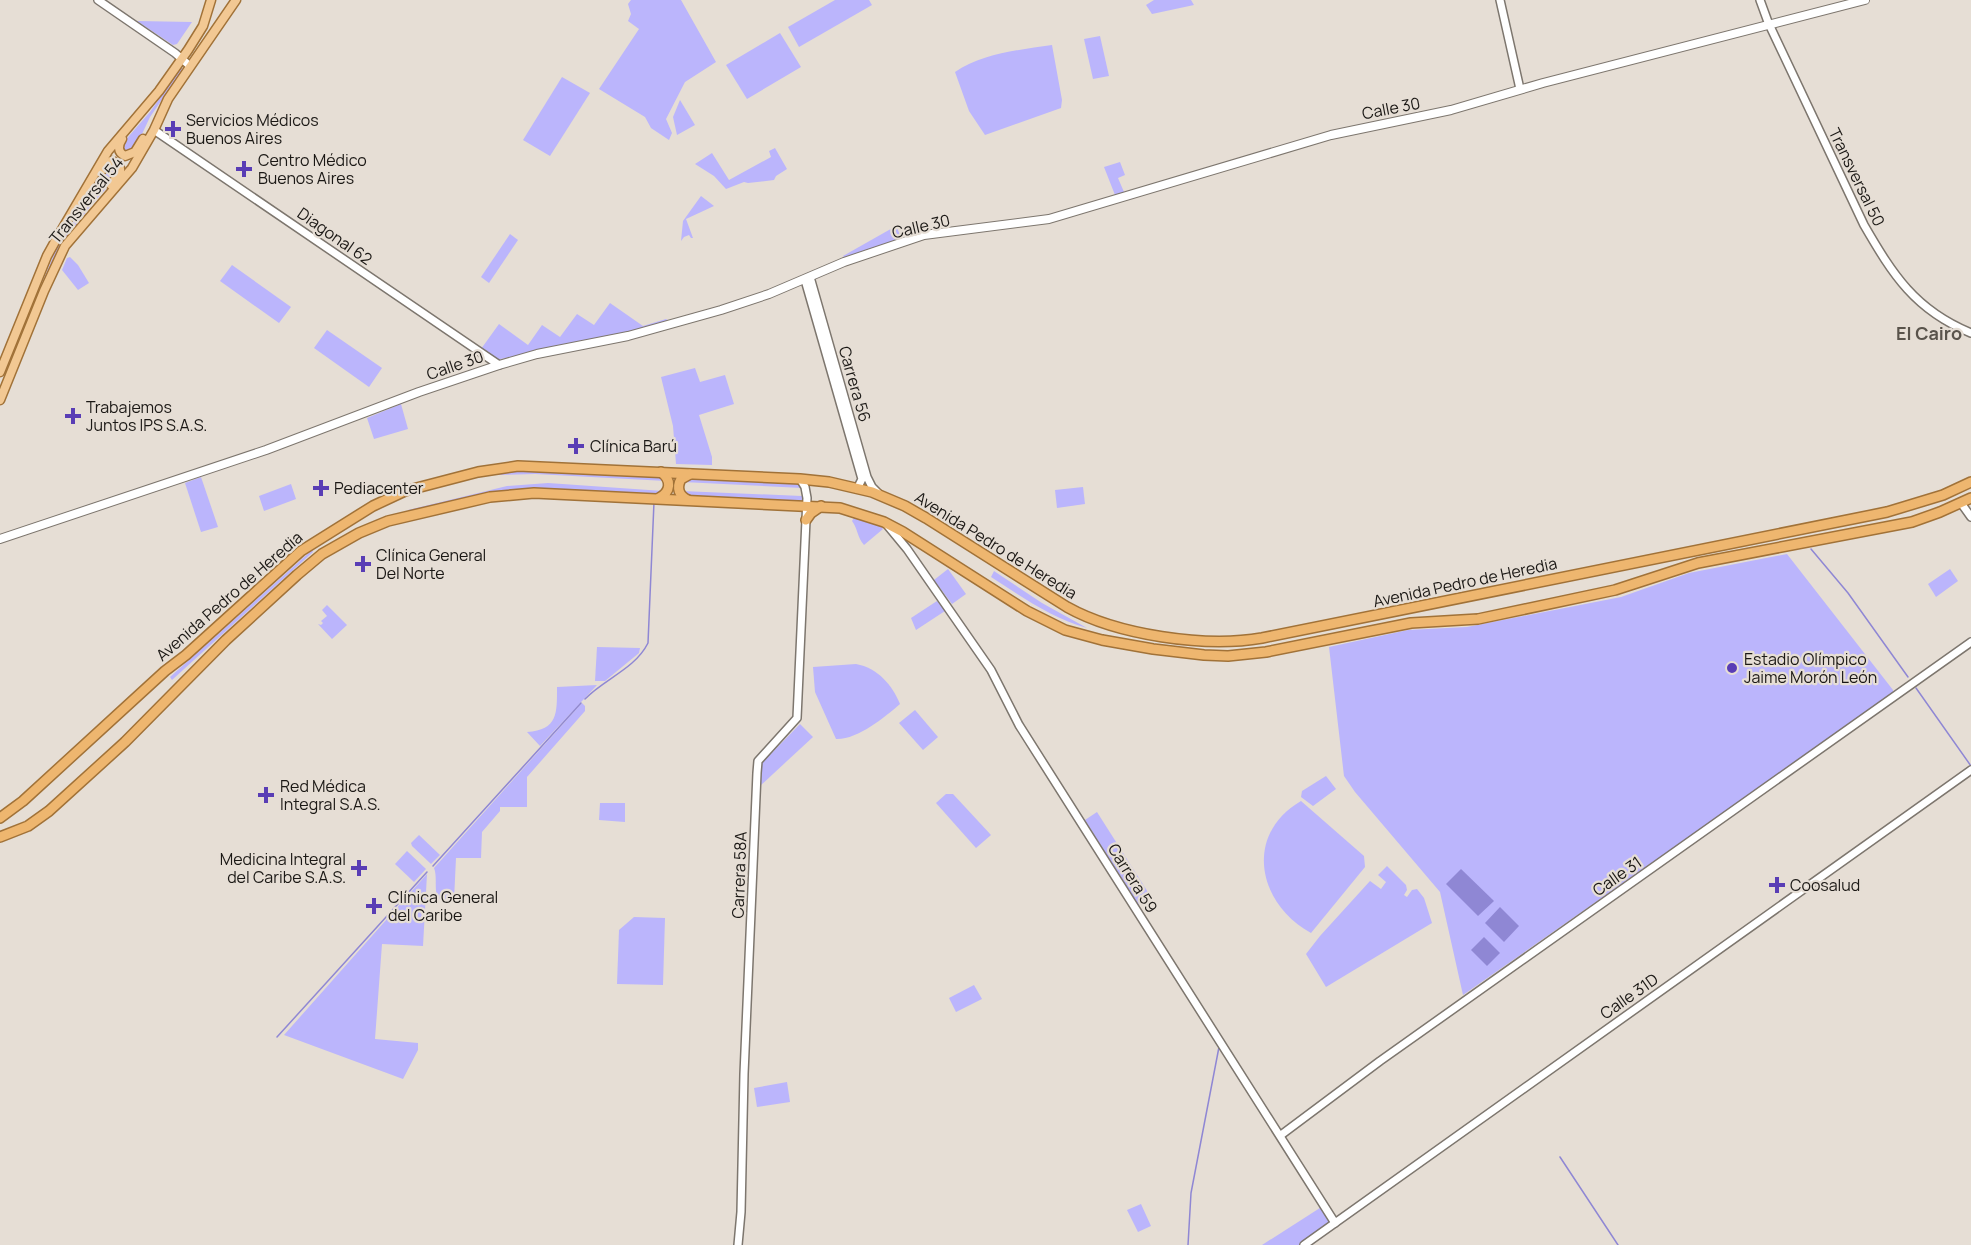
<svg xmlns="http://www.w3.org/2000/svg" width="1971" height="1245" viewBox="0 0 1971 1245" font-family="Manrope,sans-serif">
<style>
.green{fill:#bbb5fc}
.water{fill:#8f87d4}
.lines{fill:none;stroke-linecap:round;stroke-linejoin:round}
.stream{stroke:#8f87d4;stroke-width:1.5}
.tertiary-casing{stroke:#7d766e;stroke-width:10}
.secondary-casing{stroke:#7d766e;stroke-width:10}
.primary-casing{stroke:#a17238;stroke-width:11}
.trunk-casing{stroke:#a17238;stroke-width:12}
.tertiary{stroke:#fff;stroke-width:7}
.secondary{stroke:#fff;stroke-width:8}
.primary{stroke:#f2c893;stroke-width:8}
.trunk{stroke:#eeb66f;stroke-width:9}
.poi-dot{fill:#593db5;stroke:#e6ded5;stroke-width:2}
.labels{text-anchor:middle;stroke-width:4.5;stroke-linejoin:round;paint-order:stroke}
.street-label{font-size:16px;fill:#1b1815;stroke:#e6ded5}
.poi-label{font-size:16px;fill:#1b1815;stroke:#e6ded5;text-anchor:start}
.neighbourhood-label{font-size:18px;font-weight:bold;fill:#59534b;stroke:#e6ded5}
</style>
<rect width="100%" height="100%" fill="#e6ded5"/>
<g class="green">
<polygon points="631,0 681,0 716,62 685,82 666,119 672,133 669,140 651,128 645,117 599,89 639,29 628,21 631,14 628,4"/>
<polygon points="835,0 869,0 872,5 799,47 788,27"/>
<polygon points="1154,0 1191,0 1194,5 1152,14 1146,5"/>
<polygon points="137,21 192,22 177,44 173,45"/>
<polygon points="780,33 801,67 747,99 726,65"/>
<polygon points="1100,36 1109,76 1093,79 1084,39"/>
<path d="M1052 45 1062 100 1061 108 985 135 969 111 955 72C983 53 1019 50 1052 45Z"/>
<polygon points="181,68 183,69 150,117 135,149 127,153 124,151 122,144 150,112"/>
<polygon points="562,77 590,93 550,156 523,140"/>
<polygon points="680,100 695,125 677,135 673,117"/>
<polygon points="775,148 787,169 776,176 774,180 748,183 744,182 726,189 714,176 695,164 712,153 729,180 771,157 769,151"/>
<polygon points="1120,162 1125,175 1118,178 1124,192 1115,195 1104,167"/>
<polygon points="110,164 117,167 117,176 88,209 60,248 12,361 10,360 57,247"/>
<polygon points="701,196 714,206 686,219 693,238 691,238 689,235 684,237 681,241 683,221"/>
<polygon points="896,226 902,239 845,258 843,256"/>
<polygon points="510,234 518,240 489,283 481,277"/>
<polygon points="70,257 78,265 89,283 78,290 62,270 67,258"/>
<polygon points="232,265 291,307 279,323 220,281"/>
<polygon points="610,303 643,326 666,319 669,321 644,328 496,360 481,349 499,324 528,345 542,325 560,337 577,314 594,325"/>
<polygon points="327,330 382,368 369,387 314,348"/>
<polygon points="695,368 700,382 725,375 734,404 699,415 712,457 712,465 676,464 673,426 661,377"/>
<polygon points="401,404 408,429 374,439 367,418"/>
<polygon points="522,469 654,477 661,478 666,481 535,474 498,475 497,472"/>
<polygon points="201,477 218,527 201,532 185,483"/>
<polygon points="688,478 799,480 802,488 683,482"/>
<polygon points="548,483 663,491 655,496 555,491 409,513 408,510 507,486"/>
<polygon points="291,484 296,499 264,511 259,496"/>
<polygon points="1083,487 1085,504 1057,508 1055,490"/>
<polygon points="682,491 802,496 802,501 691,498"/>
<path d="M855 516 880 524 883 529 864 545C857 537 858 529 852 521Z"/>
<polygon points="312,550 313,552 172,680 170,677"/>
<polygon points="1787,554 1893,690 1893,694 1463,995 1440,892 1355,792 1344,776 1329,647 1408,630 1467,627 1621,597 1689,573"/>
<polygon points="948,569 966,594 952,604 934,580"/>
<polygon points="1950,569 1958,581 1936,597 1928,584"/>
<path d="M994 571 1042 603 1087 628C1051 618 1022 597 991 577Z"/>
<polygon points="937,601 945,611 916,630 911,618"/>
<polygon points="327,605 347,625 332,639 318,624 321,625 323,623 321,621 327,616 322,610"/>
<polygon points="597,647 640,648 639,653 605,681 595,681"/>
<path d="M856 664C878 668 892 685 900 704 885 717 857 740 836 739L815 692 813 667Z"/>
<path d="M597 685 540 746 527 732C558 730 557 713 557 687Z"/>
<path d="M582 703 585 706V711L527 777V807H500V811L482 832 481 858H456L454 900 439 899C433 891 438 878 434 868Z"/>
<polygon points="915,710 938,737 923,750 899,723"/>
<polygon points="800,724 813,737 760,786 762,763"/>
<polygon points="1326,776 1336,789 1313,806 1301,797 1302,791"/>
<polygon points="946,794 953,794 991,835 976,848 936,803"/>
<path d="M1301 801 1364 856 1365 867 1311 933C1258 904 1243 835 1301 801Z"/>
<polygon points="600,803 625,803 625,822 599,820"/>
<polygon points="1097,812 1151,897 1138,905 1085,820"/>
<polygon points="419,835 440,855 431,864 412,846 411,843"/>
<polygon points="407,851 426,869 414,882 395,864"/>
<polygon points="1387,866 1406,885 1407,890 1404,895 1407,897 1412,890 1417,889 1424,898 1432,923 1326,987 1306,954 1320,936 1370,881 1381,889 1386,882 1378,875"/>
<polygon points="427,874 423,946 382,944 375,1039 418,1043 418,1050 403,1079 284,1035"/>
<polygon points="634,917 665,918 663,985 617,984 619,930"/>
<polygon points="974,985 982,999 956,1012 949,998"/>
<polygon points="787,1082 790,1102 757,1107 754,1088"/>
<polygon points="1141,1204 1151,1226 1138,1232 1127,1210"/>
<polygon points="1323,1206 1332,1221 1299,1245 1262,1245"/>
</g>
<g class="water">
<polygon points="1461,869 1494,901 1478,916 1446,884"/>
<polygon points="1500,907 1519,926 1504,942 1485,923"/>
<polygon points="1484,937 1500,953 1487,966 1471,950"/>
</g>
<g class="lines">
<g class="stream">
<polyline points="1811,549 1848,593 1908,677"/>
<polyline points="1916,688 1971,766"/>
<path d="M585 699C604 679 635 669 648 643L654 502"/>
<polyline points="433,866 581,703"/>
<polyline points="277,1037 427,872"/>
<polyline points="1560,1157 1618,1245"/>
<polyline points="1188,1245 1191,1193 1219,1047"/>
</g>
<g class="tertiary-casing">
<g id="tertiary">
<polyline points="98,0 175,53 190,66"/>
<polyline points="1500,0 1520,89"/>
<path d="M1760 0 1768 22 1864 225C1893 275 1915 310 1971 333"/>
<polyline points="154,130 499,365"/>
<polyline points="810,277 867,477 872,487 878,493"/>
<polyline points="805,280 862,479 857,489"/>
<polyline points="1961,503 1971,517"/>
<polyline points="888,526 907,549 991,670 1019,725 1335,1223"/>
<polyline points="1281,1135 1380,1061 1971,642"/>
<polyline points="738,1245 741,1212 744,1074 757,773 758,761 797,718 807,498 805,487 800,479"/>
<polyline points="1304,1245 1971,770"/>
</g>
</g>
<g class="secondary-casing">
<polyline id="secondary" points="0,539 266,450 419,392 499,365 537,354 628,336 721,310 769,294 844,262 924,235 1049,219 1331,135 1451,110 1543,83 1865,0"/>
</g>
<g class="primary-casing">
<g id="primary">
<path d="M122 139C118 145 117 152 125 156L135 152 143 139"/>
<path d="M101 171 111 161C117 162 121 166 120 172L111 185"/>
<polyline points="0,372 47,256 57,238 108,151 159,91 188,50 203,26 211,0"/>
<polyline points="0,400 44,291 65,246 132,168 154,130 168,99 236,0"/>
</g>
</g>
<g class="trunk-casing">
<g id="trunk">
<path d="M659 498C671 492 672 480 661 472"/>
<path d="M688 500C679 496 676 488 681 479L690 474"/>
<polyline points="806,520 811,513 821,506"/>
<path d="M0 818 23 801 165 671 186 655 301 551 373 506 405 491 478 472 518 466 800 479 829 482 872 492 905 506 926 518 1067 607C1117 635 1205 648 1262 638L1887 512 1943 495 1971 482"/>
<polyline points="0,837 28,826 49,811 125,742 226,640 297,575 322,554 359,533 388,521 490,497 534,493 840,508 884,522 903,532 1027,611 1065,630 1102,640 1153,649 1204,655 1228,656 1266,652 1411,623 1478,619 1615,590 1698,563 1912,522 1940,512 1971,498"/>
</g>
</g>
<use href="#tertiary" class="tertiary"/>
<use href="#secondary" class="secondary"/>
<use href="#primary" class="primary"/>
<use href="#trunk" class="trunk"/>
</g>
<g class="poi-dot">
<path d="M170 120h6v6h6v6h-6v6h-6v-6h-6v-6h6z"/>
<path d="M241 160h6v6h6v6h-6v6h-6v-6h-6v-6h6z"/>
<path d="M70 407h6v6h6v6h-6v6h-6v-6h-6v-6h6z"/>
<path d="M573 437h6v6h6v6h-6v6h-6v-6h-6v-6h6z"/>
<path d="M318 479h6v6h6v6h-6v6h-6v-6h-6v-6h6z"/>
<path d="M360 555h6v6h6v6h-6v6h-6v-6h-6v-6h6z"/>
<circle cx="1732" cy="668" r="6"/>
<path d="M263 786h6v6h6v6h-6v6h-6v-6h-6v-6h6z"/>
<path d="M356 859h6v6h6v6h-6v6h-6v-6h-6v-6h6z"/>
<path d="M1774 876h6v6h6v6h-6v6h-6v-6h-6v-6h6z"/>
<path d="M371 897h6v6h6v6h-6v6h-6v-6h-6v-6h6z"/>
</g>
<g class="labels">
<g class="street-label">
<text transform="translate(1391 108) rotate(-11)" y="6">Calle 30</text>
<text transform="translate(1857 177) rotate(64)" y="6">Transversal 50</text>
<text transform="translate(86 200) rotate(-51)" y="6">Transversal 54</text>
<text transform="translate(921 226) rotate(-13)" y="6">Calle 30</text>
<text transform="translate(335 236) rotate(35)" y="6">Diagonal 62</text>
<text transform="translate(455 365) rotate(-19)" y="6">Calle 30</text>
<text transform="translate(855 384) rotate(74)" y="6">Carrera 56</text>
<text transform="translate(996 545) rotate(32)" y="6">Avenida Pedro de Heredia</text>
<text transform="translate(1465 582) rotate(-12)" y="6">Avenida Pedro de Heredia</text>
<text transform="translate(229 596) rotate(-41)" y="6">Avenida Pedro de Heredia</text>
<text transform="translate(739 875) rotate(-88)" y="6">Carrera 58A</text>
<text transform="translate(1617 876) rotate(-35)" y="6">Calle 31</text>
<text transform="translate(1133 878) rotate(58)" y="6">Carrera 59</text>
<text transform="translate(1629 996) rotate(-35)" y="6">Calle 31D</text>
</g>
<g class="poi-label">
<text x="186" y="126">Servicios Médicos<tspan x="186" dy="18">Buenos Aires</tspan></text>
<text x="258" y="166">Centro Médico<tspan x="258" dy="18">Buenos Aires</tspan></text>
<text x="86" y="413">Trabajemos<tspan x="86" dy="18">Juntos IPS S.A.S.</tspan></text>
<text x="590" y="452">Clínica Barú</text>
<text x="334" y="494">Pediacenter</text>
<text x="376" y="561">Clínica General<tspan x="376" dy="18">Del Norte</tspan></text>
<text x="1744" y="665">Estadio Olímpico<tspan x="1744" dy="18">Jaime Morón León</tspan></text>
<text x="280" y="792">Red Médica<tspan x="280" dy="18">Integral S.A.S.</tspan></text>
<text x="346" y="865" text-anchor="end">Medicina Integral<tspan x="346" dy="18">del Caribe S.A.S.</tspan></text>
<text x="1790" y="891">Coosalud</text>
<text x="388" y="903">Clínica General<tspan x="388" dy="18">del Caribe</tspan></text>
</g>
<g class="neighbourhood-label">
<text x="1929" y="340">El Cairo</text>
</g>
</g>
</svg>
